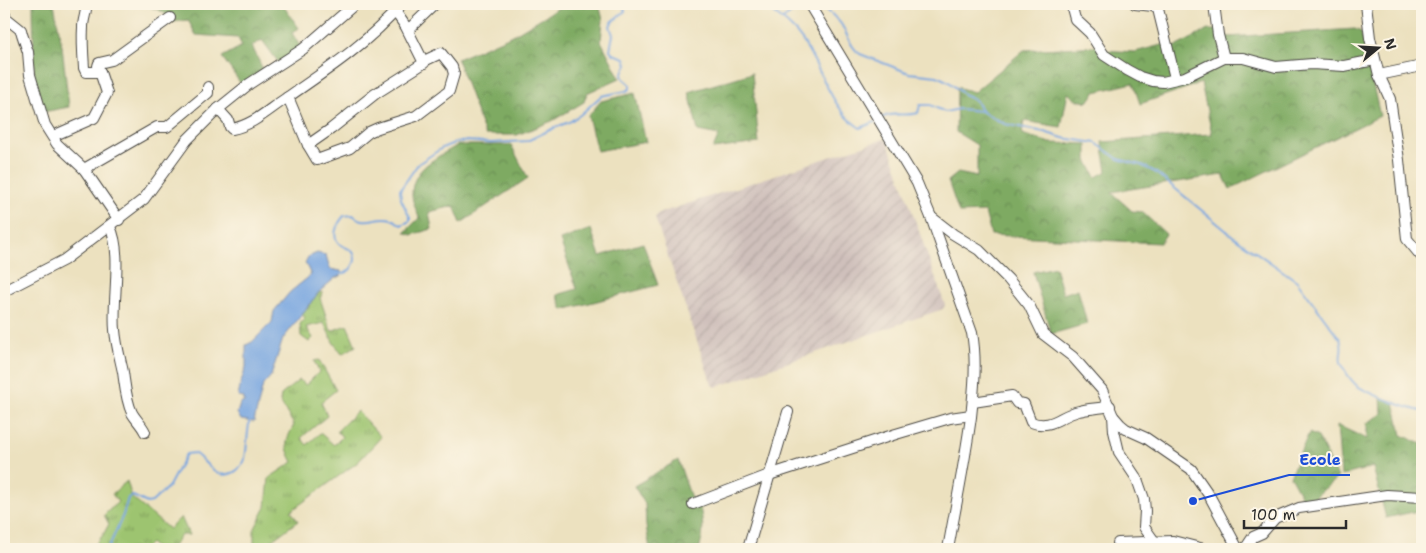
<svg xmlns="http://www.w3.org/2000/svg" width="1426" height="553" viewBox="0 0 1426 553" font-family="'Shantell Sans',sans-serif">
<style>
.industrial{fill:url(#industrial-furrows)}
.grass{fill:url(#grass-tufts);stroke:#64784e}
.forest{fill:url(#forest-crowns);stroke:#546a46;fill-rule:evenodd}
.water{fill:#77a5e0;stroke:#516886}
.lines{fill:none;stroke-linecap:round;stroke-linejoin:round}
.stream{stroke:#77a5e0;stroke-width:2}
.minor-casing{stroke:#484641;stroke-width:12}
.minor{stroke:#fff;stroke-width:10}
.leader{fill:none;stroke:#1d4ed8;stroke-width:2}
.callout-dot{fill:#1d4ed8;stroke:#fcf5e5;stroke-width:2}
.callout-label{font-size:15px;text-anchor:middle;font-weight:bold;fill:#1d4ed8;stroke:#fcf5e5;stroke-width:4;stroke-linejoin:round;paint-order:stroke}
</style>
<defs>
<pattern id="industrial-furrows" width="10" height="10" patternUnits="userSpaceOnUse" patternTransform="scale(1.25)"><rect width="10" height="10" fill="#cfc0bb"/><path d="M-1 1l2-2M0 10L10 0M9 11l2-2" fill="none" stroke="#b2a5a1"/></pattern>
<pattern id="grass-tufts" width="24" height="20" patternUnits="userSpaceOnUse" patternTransform="scale(1.25)"><rect width="24" height="20" fill="#9dc470"/><path d="M3 7l-1-3M5 7V3M7 7l1-3M15 17l-1-3M17 17v-4M19 17l1-3" fill="none" stroke="#809f5c"/></pattern>
<pattern id="forest-crowns" width="20" height="18" patternUnits="userSpaceOnUse" patternTransform="scale(1.25)"><rect width="20" height="18" fill="#7eaa62"/><path d="M2 6a3 3 0 1 1 6 0M12 15a3 3 0 1 1 6 0" fill="none" stroke="#678b51"/></pattern>
</defs>
<rect width="100%" height="100%" fill="#fcf5e5"/>
<filter id="ink" filterUnits="userSpaceOnUse"><feTurbulence type="fractalNoise" baseFrequency=".02" numOctaves="2"/><feDisplacementMap in="SourceGraphic" scale="10" xChannelSelector="R" yChannelSelector="G"/><feConvolveMatrix kernelMatrix="1 2 1 2 8 2 1 2 1" color-interpolation-filters="sRGB"/></filter>
<filter id="wash" filterUnits="userSpaceOnUse"><feTurbulence type="fractalNoise" baseFrequency=".0096" numOctaves="4" result="noise"/><feDisplacementMap in="SourceGraphic" scale="20" xChannelSelector="R" yChannelSelector="G"/><feGaussianBlur stdDeviation="1.12" result="paint"/><feColorMatrix in="noise" values="0 0 0 0 0 0 0 0 0 0 0 0 0 0 0 0 0 1.4 0 .05"/><feComposite in="paint" operator="in"/></filter>
<g filter="url(#wash)">
<rect width="100%" height="100%" fill="#ece1bf"/>
<polygon class="industrial" points="884,139 887,140 945,305 943,309 716,387 712,385 655,218 657,214"/>
<g class="grass">
<polygon points="319,292 323,293 320,298 331,331 347,325 356,346 342,354 333,342 324,323 306,327 313,338 309,342 301,336 300,324 305,318 302,314"/>
<path d="M319 360 336 390 321 402 327 416 301 438 307 445 320 433 334 445 342 437 337 431 357 411 381 437 358 462 291 511 298 521 260 549H254V530L266 507 269 478 293 462C284 445 285 442 294 425L280 402 281 395 299 380 306 385 319 372 314 361Z"/>
<polygon points="127,481 132,498 169,529 181,517 189,535 181,535 171,549 157,549 150,543 144,549 137,549 134,547 132,549 97,549 95,545 103,535 109,524 104,515 118,502 112,494"/>
</g>
<g class="forest">
<polygon points="33,4 54,4 62,46 69,107 43,112 34,73"/>
<polygon points="144,4 282,4 299,28 292,33 303,51 281,66 262,40 252,46 265,74 241,84 222,57 242,46 238,38 196,35 188,20 174,22 163,12"/>
<polygon points="565,4 599,4 603,20 601,41 620,78 587,93 584,102 552,121 517,135 485,135 457,59 513,35"/>
<path d="M1355 29 1361 32 1380 116 1230 189 1223 175 1111 192 1132 211 1142 212 1166 234 1160 243 991 235 985 212 959 213 948 181 958 173 977 177V145L956 132 957 87 974 92 1024 50 1098 46 1101 50 1135 52 1165 44 1171 49 1208 30H1225L1227 37ZM1133 83 1140 104 1201 83 1212 134 1102 142 1107 171 1096 177 1087 160V144L1050 143 1022 134 1024 121 1061 127 1068 93 1076 100 1088 102 1095 92Z"/>
<polygon points="752,73 759,143 713,149 719,135 698,131 689,92"/>
<polygon points="635,93 646,142 597,151 588,116 601,101"/>
<path d="M458 145H511L528 178 461 223 454 206 429 212 432 229 411 235 405 232 419 218C417 211 412 202 412 195 411 168 438 157 458 145Z"/>
<polygon points="591,229 600,256 643,243 658,285 563,310 557,295 577,289 560,240"/>
<polygon points="1055,267 1063,294 1078,289 1087,324 1051,334 1033,272"/>
<polygon points="1381,397 1394,402 1402,435 1422,444 1422,510 1386,518 1373,467 1341,476 1337,425 1367,439 1367,423 1382,414"/>
<polygon points="1309,433 1318,437 1338,477 1306,505 1290,476"/>
<path d="M678 460 691 498 690 505 699 503C703 521 705 531 699 549H650L646 526 645 504 634 486Z"/>
</g>
<polygon class="water" points="317,253 326,255 330,269 341,271 341,276 335,278 319,292 283,339 271,376 263,385 254,422 241,420 237,413 240,404 244,402 244,398 238,397 241,382 246,367 246,345 252,342 272,322 274,311 290,292 311,275 305,263 308,257"/>
<g class="lines">
<g class="stream">
<path d="M762 4C776 15 792 25 802 40 822 69 830 108 860 128L875 122"/>
<path d="M821 4C827 11 836 17 841 24 848 35 850 47 860 54L909 73 937 76 949 82 966 96 976 101 981 111"/>
<polyline points="783,19 803,4"/>
<path d="M881 118C894 111 904 117 918 113L920 105H930L945 112 959 109 981 111 1005 124 1044 132 1063 138 1096 143 1118 159 1141 165 1155 172 1234 237 1297 281 1340 339C1344 349 1339 354 1341 362 1344 370 1350 379 1356 385 1365 392 1411 410 1422 411"/>
<path d="M340 274C350 274 360 260 352 251 349 248 344 247 341 245 330 237 337 224 344 216L353 215C366 227 379 214 391 219 395 220 398 223 401 225L410 221V218L401 199 400 190 418 164 442 148 454 143 467 141 491 143 527 141 556 127 569 122 580 115 601 96 626 91 630 89V84L623 78 622 74 627 65 625 58 613 54 610 50 613 35 610 26 612 22 625 11 622 4"/>
<path d="M108 549 123 515 128 498 133 496 147 503 152 502 169 486 186 454 194 453C203 459 208 468 218 473 228 478 239 471 244 462 247 455 247 430 250 419"/>
</g>
</g>
</g>
<g filter="url(#ink)">
<g class="lines">
<g class="minor-casing">
<g id="minor">
<path d="M86 4C87 12 83 19 83 27 82 41 83 54 84 68L86 72H100"/>
<path d="M809 4 917 183 931 217 972 333C977 361 974 389 971 417 965 461 956 505 948 549"/>
<polyline points="1071,4 1075,19 1090,33 1104,55 1127,70 1140,77 1153,81 1163,82 1185,77 1224,58 1243,58 1276,67 1312,64 1344,66 1375,60"/>
<polyline points="1135,4 1153,6 1158,9 1175,78"/>
<polyline points="1214,4 1218,35 1224,58"/>
<polyline points="1366,4 1370,38 1379,75 1390,99 1399,160 1407,239 1422,257"/>
<polyline points="4,13 6,18 21,30 22,34 28,52 30,75 45,125 57,144 84,169 119,220"/>
<polyline points="408,30 435,4"/>
<polyline points="1379,75 1422,66"/>
<polyline points="288,97 308,145 317,160 350,148 369,132 378,128 416,116 449,91 454,74 452,67 441,53 424,61"/>
<path d="M218 109 228 120 230 127 232 129C253 125 268 110 285 99 327 70 368 43 402 4"/>
<polyline points="53,136 94,118 107,93 98,66 99,63 112,60 170,18"/>
<polyline points="308,145 331,129 375,94 424,63 406,27 395,11"/>
<polyline points="84,169 157,127 167,127 208,93 208,87"/>
<polyline points="931,217 953,234 979,250 1008,279 1029,305 1043,334 1073,357 1102,390 1113,416 1120,424 1126,429 1146,438 1191,469 1209,495 1238,549"/>
<path d="M110 227C123 253 112 300 115 330 116 344 120 358 123 372 125 386 126 400 132 413 136 420 142 425 145 432"/>
<polyline points="4,291 64,260 144,199 187,140 218,109 249,84 303,49 355,4"/>
<path d="M973 402 1012 396 1017 403 1024 404 1031 422C1052 430 1060 415 1079 411 1090 408 1098 409 1110 406"/>
<polyline points="1113,416 1114,431 1119,452 1137,479 1144,499 1145,511 1144,527 1154,541"/>
<polyline points="693,504 769,475 896,434 950,418 971,415"/>
<polyline points="1118,543 1173,541 1204,549"/>
<polyline points="748,549 788,412"/>
<polyline points="1245,549 1253,537 1262,533 1275,518 1299,508 1387,495 1422,497"/>
</g>
</g>
<use href="#minor" class="minor"/>
</g>
</g>
<path class="leader" d="M1193 501L1289 475H1350"/>
<circle class="callout-dot" cx="1193" cy="501" r="5"/>
<g class="callout-label">
<text x="1320" y="465">Ecole</text>
</g>
<rect width="1426" height="553" fill="none" stroke="#fcf5e5" stroke-width="20"/>
<g transform="translate(1378 48) rotate(72)" stroke="#fcf5e5" stroke-width="4" paint-order="stroke">
<path d="M0-4L9 19L0 12L-9 19Z" fill="#2b2b2b"/>
<text y="-8" font-size="14" font-weight="bold" text-anchor="middle" fill="#2b2b2b">N</text>
</g>
<path d="M1244 520v8h102v-8" fill="none" stroke="#2b2b2b" stroke-width="2.5"/>
<text x="1251" y="520" font-size="15" fill="#2b2b2b" stroke="#fcf5e5" stroke-width="4" paint-order="stroke">100 m</text>
</svg>
